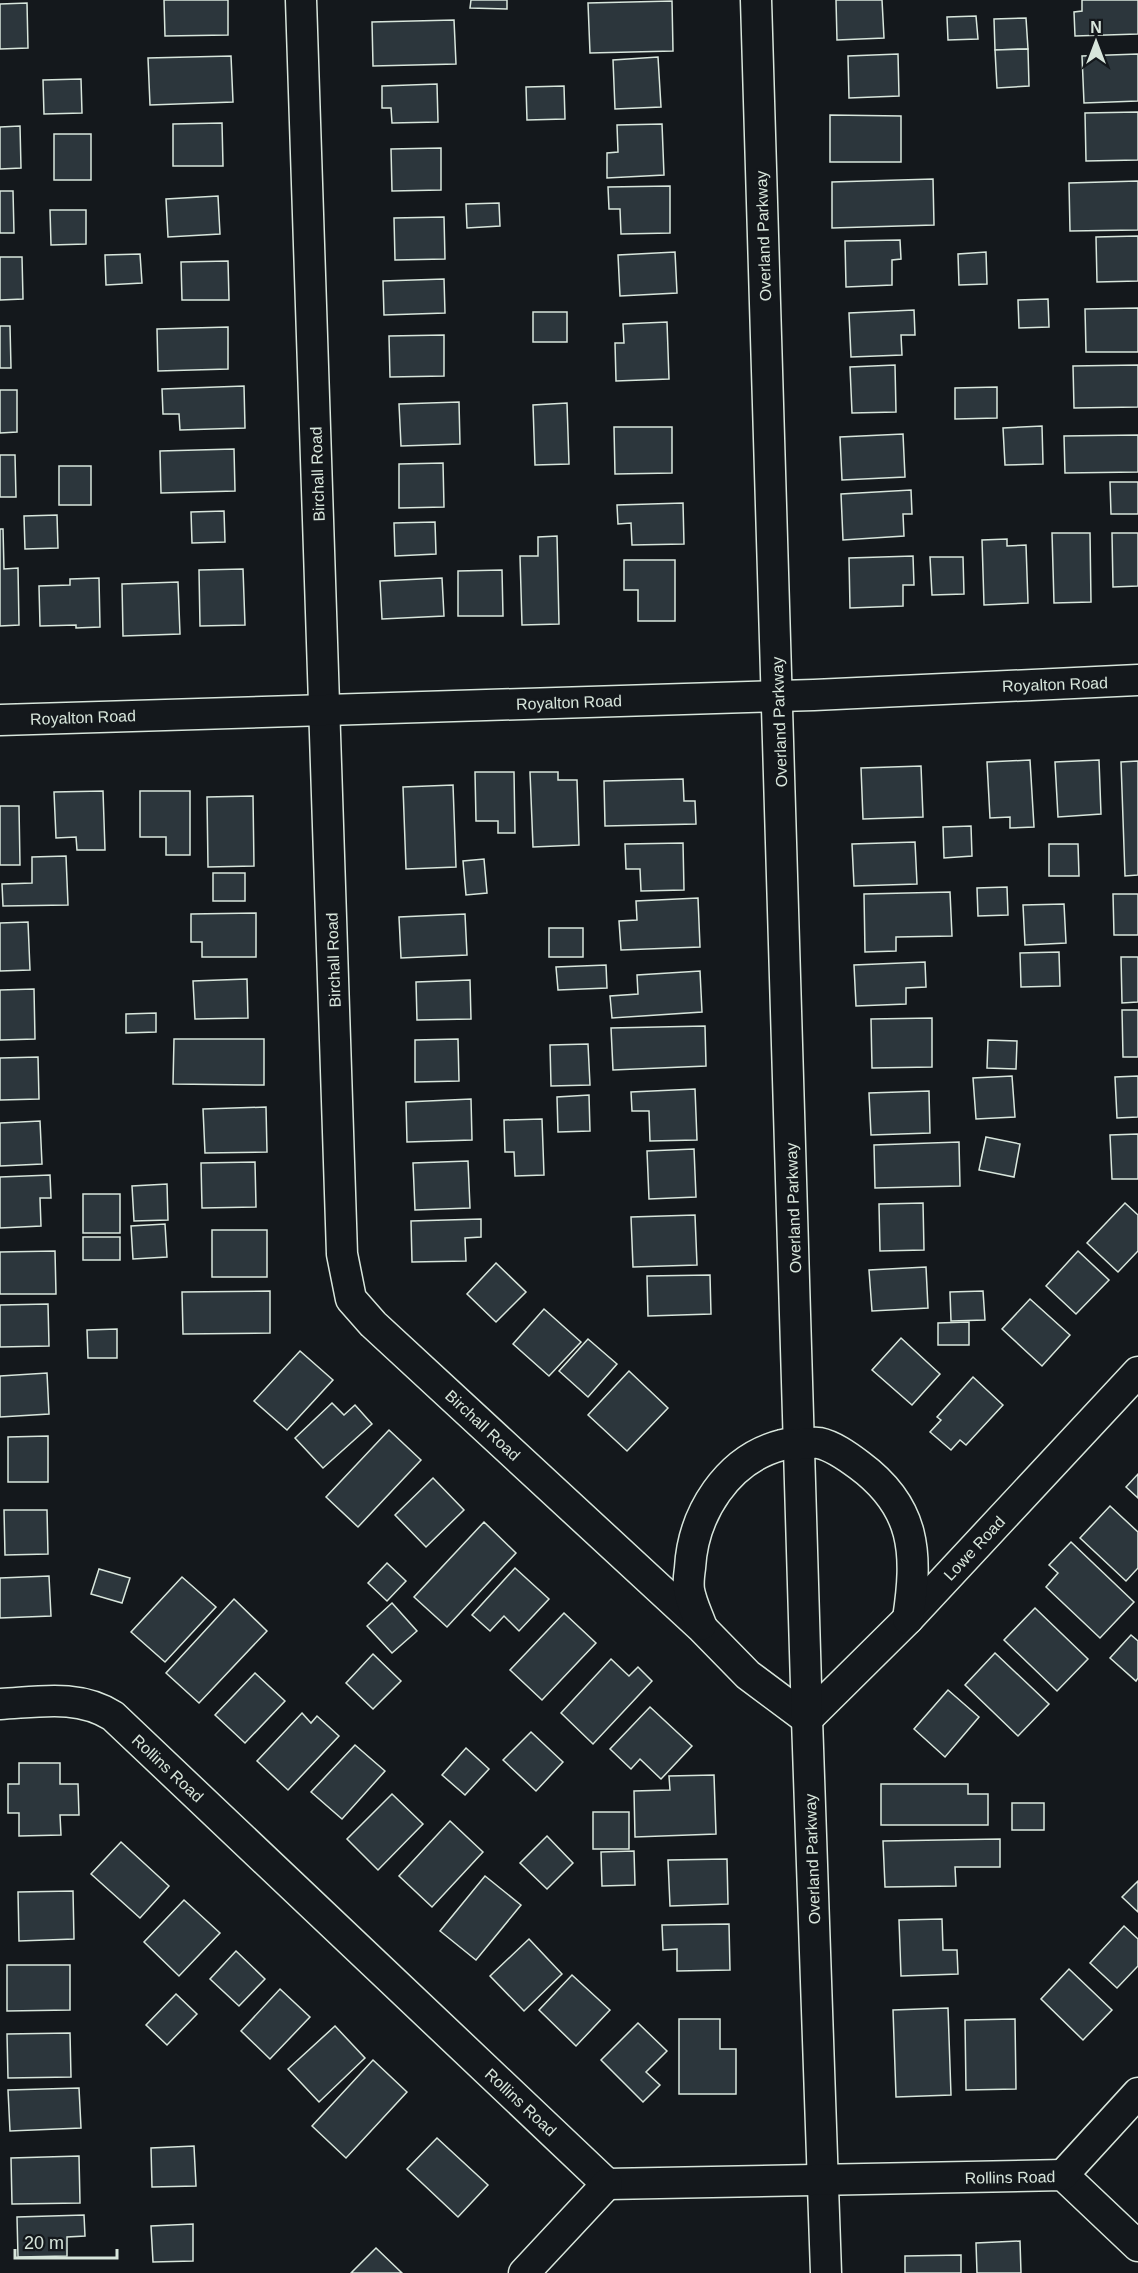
<svg xmlns="http://www.w3.org/2000/svg" width="1138" height="2273" viewBox="0 0 1138 2273" font-family="Helvetica,sans-serif">
<style>
.building{fill:#2c363c;stroke:#d8e6dc;stroke-width:1.5}
.lines{fill:none;stroke-linecap:round;stroke-linejoin:round}
.street-casing{stroke:#d8e6dc;stroke-width:33}
.street{stroke:#14181c;stroke-width:30}
.labels{text-anchor:middle;stroke-width:4.5;stroke-linejoin:round;paint-order:stroke}
.street-label{font-size:16px;fill:#d8e6dc;stroke:#14181c}
</style>
<rect width="100%" height="100%" fill="#14181c"/>
<g class="building">
<polygon points="164,0 228,0 228,35 165,36"/>
<polygon points="471,0 507,0 507,9 470,8"/>
<polygon points="836,0 882,0 884,38 837,40"/>
<polygon points="1082,0 1138,0 1138,34 1075,36 1074,12 1082,11"/>
<polygon points="672,1 673,51 590,53 588,3"/>
<polygon points="27,3 28,48 0,49 0,4"/>
<polygon points="976,16 978,39 948,40 947,17"/>
<polygon points="1026,18 1028,49 995,50 994,19"/>
<polygon points="454,20 456,64 373,66 372,22"/>
<polygon points="1028,49 1029,86 997,88 995,50"/>
<polygon points="898,54 899,96 849,98 848,56"/>
<polygon points="1138,54 1138,101 1084,103 1082,56"/>
<polygon points="231,56 233,102 150,105 148,58"/>
<polygon points="658,57 661,107 615,109 613,60"/>
<polygon points="81,79 82,113 44,114 43,80"/>
<polygon points="437,84 438,122 392,123 391,108 382,108 382,86"/>
<polygon points="564,86 565,119 527,120 526,87"/>
<polygon points="1138,112 1138,160 1086,161 1085,113"/>
<polygon points="830,115 901,116 901,162 830,162"/>
<polygon points="222,123 223,166 173,166 173,124"/>
<polygon points="662,124 664,175 607,178 607,153 618,152 617,125"/>
<polygon points="20,126 21,168 0,169 0,127"/>
<rect x="54" y="134" width="37" height="46"/>
<polygon points="441,148 441,190 392,191 391,149"/>
<polygon points="933,179 934,225 832,228 832,182"/>
<polygon points="1138,181 1138,230 1070,231 1069,183"/>
<polygon points="670,186 670,233 621,234 620,209 609,209 608,187"/>
<polygon points="0,191 13,191 14,233 0,233"/>
<polygon points="218,196 220,234 168,237 166,199"/>
<polygon points="499,203 500,226 467,228 466,204"/>
<polygon points="50,210 86,210 86,244 51,245"/>
<polygon points="444,217 445,259 395,260 394,218"/>
<polygon points="1138,236 1138,281 1097,282 1096,237"/>
<polygon points="900,240 901,259 892,260 892,285 846,287 845,241"/>
<polygon points="675,252 677,293 620,296 618,255"/>
<polygon points="986,252 987,284 959,285 958,254"/>
<polygon points="140,254 142,283 106,285 105,255"/>
<polygon points="0,257 22,257 23,299 0,300"/>
<polygon points="228,261 229,300 182,300 181,262"/>
<polygon points="444,279 445,313 384,315 383,281"/>
<polygon points="1048,299 1049,327 1019,328 1018,300"/>
<polygon points="1138,308 1138,352 1086,352 1085,309"/>
<polygon points="914,310 915,335 901,335 902,355 851,357 849,313"/>
<rect x="533" y="312" width="34" height="30"/>
<polygon points="667,322 669,379 616,381 615,343 624,343 623,324"/>
<polygon points="0,326 10,326 11,368 0,368"/>
<polygon points="228,327 228,369 158,371 157,329"/>
<polygon points="444,335 444,376 390,377 389,336"/>
<polygon points="895,365 896,412 852,413 850,367"/>
<polygon points="1138,365 1138,407 1074,408 1073,366"/>
<polygon points="244,386 245,428 180,430 179,414 163,414 162,389"/>
<polygon points="997,387 997,418 955,419 955,388"/>
<polygon points="0,390 17,390 17,432 0,433"/>
<polygon points="459,402 460,444 401,446 399,404"/>
<polygon points="567,403 569,464 535,465 533,405"/>
<polygon points="1042,426 1043,464 1005,465 1003,428"/>
<polygon points="614,427 672,427 672,473 615,474"/>
<polygon points="903,434 905,477 842,480 840,437"/>
<polygon points="1138,435 1138,472 1065,473 1064,436"/>
<polygon points="234,449 235,491 161,493 160,451"/>
<polygon points="0,455 15,455 16,497 0,497"/>
<polygon points="443,463 444,507 399,508 399,464"/>
<rect x="59" y="466" width="32" height="39"/>
<polygon points="1110,482 1138,482 1138,514 1111,514"/>
<polygon points="911,490 912,514 903,514 904,536 843,540 841,494"/>
<polygon points="683,503 684,544 632,545 631,523 618,524 617,505"/>
<polygon points="224,511 225,542 192,543 191,512"/>
<polygon points="57,515 58,548 25,549 24,516"/>
<polygon points="435,522 436,554 395,556 394,523"/>
<polygon points="0,529 3,529 4,569 18,568 19,625 0,626"/>
<polygon points="1052,533 1090,533 1091,602 1054,603"/>
<polygon points="1112,533 1138,533 1138,586 1113,587"/>
<polygon points="557,536 559,624 522,625 520,556 538,556 538,537"/>
<polygon points="1007,539 1007,546 1026,545 1028,603 984,605 982,540"/>
<polygon points="913,556 914,585 903,585 903,606 850,608 849,558"/>
<polygon points="930,557 963,557 964,594 932,595"/>
<polygon points="624,560 675,560 675,621 638,621 638,590 624,590"/>
<polygon points="243,569 245,625 200,626 199,570"/>
<polygon points="502,570 503,616 458,616 458,571"/>
<polygon points="99,578 100,627 76,628 76,625 40,626 39,586 70,585 70,579"/>
<polygon points="442,578 444,616 382,619 380,581"/>
<polygon points="178,582 180,634 123,636 122,584"/>
<polygon points="1030,760 1034,827 1010,828 1010,817 990,818 987,762"/>
<polygon points="1099,760 1101,814 1058,817 1055,762"/>
<polygon points="1138,761 1138,875 1125,876 1121,762"/>
<polygon points="921,766 923,817 863,819 861,768"/>
<polygon points="475,772 514,772 515,833 498,833 498,821 476,821"/>
<polygon points="530,772 558,772 558,780 577,780 579,845 533,847"/>
<polygon points="683,779 684,801 695,801 696,824 605,826 604,781"/>
<polygon points="453,785 456,867 406,869 403,787"/>
<polygon points="103,791 105,850 77,850 76,837 56,838 54,792"/>
<polygon points="140,791 190,791 190,855 166,855 166,837 140,837"/>
<polygon points="253,796 254,866 208,867 207,797"/>
<polygon points="0,806 19,806 20,865 0,865"/>
<polygon points="971,826 972,856 944,858 943,827"/>
<polygon points="915,842 917,884 854,886 852,844"/>
<polygon points="683,843 684,890 641,891 640,869 626,869 625,844"/>
<polygon points="1049,844 1078,844 1079,876 1049,876"/>
<polygon points="66,856 68,905 3,906 2,884 32,883 32,857"/>
<polygon points="484,859 487,893 466,895 463,861"/>
<rect x="213" y="873" width="32" height="28"/>
<polygon points="1007,887 1008,915 978,916 977,888"/>
<polygon points="950,892 952,936 896,937 896,951 865,952 864,894"/>
<polygon points="1113,894 1138,894 1138,935 1114,935"/>
<polygon points="698,898 700,947 621,950 619,921 637,920 636,901"/>
<polygon points="1064,904 1066,943 1025,945 1023,905"/>
<polygon points="256,913 256,957 202,957 202,942 191,942 191,914"/>
<polygon points="465,914 467,955 401,958 399,917"/>
<polygon points="28,922 30,970 0,971 0,923"/>
<rect x="549" y="928" width="34" height="29"/>
<polygon points="1059,952 1060,986 1021,987 1020,953"/>
<polygon points="1121,957 1138,957 1138,1002 1122,1003"/>
<polygon points="925,962 926,987 906,988 906,1004 856,1006 854,965"/>
<polygon points="606,965 607,988 558,990 556,967"/>
<polygon points="700,971 702,1012 612,1018 610,996 638,994 637,975"/>
<polygon points="247,979 248,1018 195,1019 193,981"/>
<polygon points="470,980 471,1019 417,1020 416,982"/>
<polygon points="34,989 35,1039 0,1040 0,990"/>
<polygon points="1122,1010 1138,1010 1138,1057 1123,1057"/>
<polygon points="156,1013 156,1032 126,1033 126,1014"/>
<polygon points="932,1018 932,1067 872,1068 871,1019"/>
<polygon points="705,1026 706,1066 613,1070 611,1028"/>
<polygon points="174,1039 264,1039 264,1085 173,1084"/>
<polygon points="458,1039 459,1081 415,1082 415,1040"/>
<polygon points="988,1040 1017,1041 1016,1069 987,1068"/>
<polygon points="588,1044 590,1085 551,1086 550,1045"/>
<polygon points="38,1057 39,1099 0,1100 0,1058"/>
<polygon points="1012,1076 1015,1117 976,1119 973,1078"/>
<polygon points="1138,1076 1138,1117 1117,1118 1115,1077"/>
<polygon points="695,1089 697,1140 650,1141 649,1111 632,1111 631,1092"/>
<polygon points="929,1091 930,1133 871,1135 869,1093"/>
<polygon points="589,1095 590,1131 558,1132 557,1097"/>
<polygon points="471,1099 472,1140 407,1142 406,1102"/>
<polygon points="266,1107 267,1152 205,1153 203,1109"/>
<polygon points="542,1119 544,1175 515,1176 514,1152 505,1152 504,1120"/>
<polygon points="40,1121 42,1164 0,1166 0,1123"/>
<polygon points="1138,1134 1138,1179 1112,1179 1110,1135"/>
<polygon points="986,1137 1020,1144 1014,1177 979,1170"/>
<polygon points="959,1142 960,1186 875,1188 874,1145"/>
<polygon points="694,1149 696,1197 649,1199 647,1151"/>
<polygon points="468,1161 470,1208 415,1210 413,1163"/>
<polygon points="255,1162 256,1207 202,1208 201,1163"/>
<polygon points="50,1175 51,1198 40,1198 41,1226 0,1228 0,1177"/>
<polygon points="167,1184 168,1220 134,1221 132,1186"/>
<rect x="83" y="1194" width="37" height="39"/>
<polygon points="923,1203 924,1250 880,1251 879,1204"/>
<polygon points="1125,1203 1138,1215 1138,1251 1118,1272 1087,1243"/>
<polygon points="695,1215 697,1265 633,1267 631,1217"/>
<polygon points="481,1219 481,1237 465,1238 466,1261 412,1262 411,1221"/>
<polygon points="165,1224 167,1257 133,1259 131,1226"/>
<rect x="212" y="1230" width="55" height="47"/>
<rect x="83" y="1237" width="37" height="23"/>
<polygon points="55,1251 56,1294 0,1294 0,1252"/>
<polygon points="1078,1251 1109,1280 1076,1314 1046,1286"/>
<polygon points="496,1263 526,1292 496,1322 467,1294"/>
<polygon points="926,1267 928,1308 872,1311 869,1270"/>
<polygon points="710,1275 711,1314 648,1316 647,1276"/>
<polygon points="270,1291 270,1333 183,1334 182,1292"/>
<polygon points="983,1291 985,1320 951,1321 950,1292"/>
<polygon points="1030,1299 1070,1335 1042,1366 1002,1329"/>
<polygon points="48,1304 49,1346 0,1347 0,1305"/>
<polygon points="544,1309 581,1342 549,1376 513,1344"/>
<polygon points="969,1322 969,1345 938,1345 938,1323"/>
<polygon points="117,1329 117,1358 88,1358 87,1330"/>
<polygon points="901,1338 940,1374 912,1405 872,1370"/>
<polygon points="588,1339 617,1364 588,1397 559,1371"/>
<polygon points="300,1351 333,1380 287,1430 254,1401"/>
<polygon points="629,1371 668,1408 627,1451 588,1415"/>
<polygon points="47,1373 49,1414 0,1417 0,1376"/>
<polygon points="973,1377 1003,1405 966,1445 960,1440 951,1450 930,1432 941,1420 937,1417"/>
<polygon points="332,1403 344,1415 355,1405 372,1424 323,1468 295,1438"/>
<polygon points="389,1430 421,1460 358,1527 326,1497"/>
<polygon points="48,1436 48,1482 8,1482 8,1437"/>
<polygon points="1138,1474 1138,1498 1126,1487"/>
<polygon points="433,1478 464,1510 426,1547 395,1515"/>
<polygon points="1110,1506 1138,1532 1138,1568 1126,1581 1080,1538"/>
<polygon points="4,1510 47,1510 48,1554 5,1555"/>
<polygon points="484,1522 516,1553 447,1627 414,1597"/>
<polygon points="1071,1542 1134,1602 1100,1638 1046,1587 1058,1573 1049,1565"/>
<polygon points="387,1563 406,1581 387,1601 368,1583"/>
<polygon points="515,1568 549,1599 519,1631 504,1616 490,1631 472,1615"/>
<polygon points="99,1569 130,1578 122,1603 91,1594"/>
<polygon points="49,1576 51,1616 0,1618 0,1578"/>
<polygon points="182,1577 216,1607 165,1662 131,1632"/>
<polygon points="234,1599 267,1631 199,1703 166,1673"/>
<polygon points="392,1603 417,1631 392,1653 367,1626"/>
<polygon points="1035,1608 1088,1659 1057,1691 1004,1640"/>
<polygon points="564,1613 596,1643 542,1700 510,1670"/>
<polygon points="1131,1635 1138,1641 1138,1678 1136,1681 1110,1658"/>
<polygon points="995,1653 1049,1704 1018,1736 965,1685"/>
<polygon points="373,1654 401,1681 373,1709 346,1683"/>
<polygon points="611,1659 629,1676 638,1667 652,1681 593,1744 561,1713"/>
<polygon points="255,1673 285,1701 245,1743 215,1715"/>
<polygon points="948,1690 979,1717 945,1757 914,1729"/>
<polygon points="650,1707 692,1746 661,1779 640,1759 631,1769 610,1749"/>
<polygon points="302,1713 311,1723 317,1716 339,1736 288,1790 257,1761"/>
<polygon points="531,1732 563,1762 536,1791 503,1760"/>
<polygon points="355,1745 385,1771 342,1819 311,1792"/>
<polygon points="466,1748 489,1769 465,1795 442,1775"/>
<polygon points="19,1763 60,1763 60,1784 78,1784 79,1815 60,1815 61,1835 19,1836 19,1813 8,1813 8,1784 19,1784"/>
<polygon points="714,1775 716,1834 635,1837 634,1791 670,1790 669,1776"/>
<polygon points="881,1784 968,1784 968,1794 988,1794 988,1825 881,1825"/>
<polygon points="392,1794 423,1824 378,1870 347,1839"/>
<rect x="1012" y="1803" width="32" height="27"/>
<rect x="593" y="1812" width="36" height="37"/>
<polygon points="450,1821 483,1852 432,1907 399,1876"/>
<polygon points="547,1836 573,1863 547,1889 520,1863"/>
<polygon points="1000,1839 1000,1867 955,1867 956,1886 885,1887 883,1841"/>
<polygon points="121,1842 169,1886 140,1918 91,1874"/>
<polygon points="634,1851 635,1885 602,1886 601,1852"/>
<polygon points="727,1859 728,1904 670,1906 668,1860"/>
<polygon points="485,1876 521,1905 476,1960 440,1931"/>
<polygon points="1138,1881 1138,1912 1122,1897"/>
<polygon points="73,1891 74,1939 19,1941 18,1892"/>
<polygon points="184,1900 220,1933 179,1976 144,1942"/>
<polygon points="942,1919 943,1950 957,1950 958,1974 901,1976 899,1920"/>
<polygon points="729,1924 730,1970 677,1971 677,1949 663,1950 662,1925"/>
<polygon points="1124,1926 1138,1939 1138,1966 1117,1988 1090,1963"/>
<polygon points="529,1939 562,1974 524,2011 490,1976"/>
<polygon points="236,1951 265,1979 239,2006 210,1979"/>
<polygon points="7,1965 70,1965 70,2010 7,2011"/>
<polygon points="1069,1969 1112,2010 1083,2040 1041,1999"/>
<polygon points="572,1975 610,2010 576,2046 539,2010"/>
<polygon points="280,1989 310,2017 270,2059 241,2031"/>
<polygon points="176,1994 197,2014 167,2045 146,2025"/>
<polygon points="948,2008 951,2095 896,2097 893,2010"/>
<polygon points="679,2019 720,2019 720,2049 736,2049 736,2094 679,2094"/>
<polygon points="1015,2019 1016,2089 966,2090 965,2020"/>
<polygon points="638,2023 667,2051 646,2072 660,2085 643,2102 601,2060"/>
<polygon points="335,2026 365,2058 319,2102 288,2069"/>
<polygon points="70,2033 71,2077 8,2078 7,2034"/>
<polygon points="373,2060 407,2092 346,2158 312,2126"/>
<polygon points="79,2088 81,2128 10,2131 8,2090"/>
<polygon points="437,2138 488,2185 458,2217 407,2169"/>
<polygon points="194,2146 196,2186 152,2187 151,2148"/>
<polygon points="79,2156 80,2203 12,2204 11,2158"/>
<polygon points="84,2215 85,2236 67,2237 67,2256 18,2257 17,2217"/>
<polygon points="193,2224 193,2261 153,2262 151,2226"/>
<polygon points="1020,2241 1021,2273 977,2273 976,2243"/>
<polygon points="376,2248 402,2273 351,2273"/>
<polygon points="961,2255 961,2273 905,2273 905,2256"/>
</g>
<g class="lines">
<g class="street-casing">
<g id="street">
<polyline points="301,0 342,1254 351,1299 373,1324 702,1628 748,1675 807,1719 908,1619 1138,1372"/>
<polyline points="756,0 807,1719 826,2273"/>
<polyline points="0,720 814,695 1138,680"/>
<path d="M701 1625C697 1614 691 1602 689 1590 688 1583 689 1575 690 1568 693 1514 727 1459 782 1445 788 1443 795 1445 800 1444 806 1444 813 1442 819 1443 833 1446 847 1456 859 1465 916 1507 918 1553 908 1619"/>
<path d="M0 1704C39 1702 78 1694 113 1716L607 2184 1063 2175 1138 2246"/>
<polyline points="1063,2175 1138,2093"/>
<polyline points="524,2273 607,2184"/>
</g>
</g>
<use href="#street" class="street"/>
</g>
<g class="labels">
<g class="street-label">
<text transform="translate(763 236) rotate(-92)" y="6">Overland Parkway</text>
<text transform="translate(317 474) rotate(-92)" y="6">Birchall Road</text>
<text transform="translate(1055 684) rotate(-2)" y="6">Royalton Road</text>
<text transform="translate(569 702) rotate(-2)" y="6">Royalton Road</text>
<text transform="translate(83 717) rotate(-2)" y="6">Royalton Road</text>
<text transform="translate(779 722) rotate(-92)" y="6">Overland Parkway</text>
<text transform="translate(333 960) rotate(-92)" y="6">Birchall Road</text>
<text transform="translate(793 1208) rotate(-92)" y="6">Overland Parkway</text>
<text transform="translate(483 1425) rotate(43)" y="6">Birchall Road</text>
<text transform="translate(974 1548) rotate(-47)" y="6">Lowe Road</text>
<text transform="translate(168 1768) rotate(43)" y="6">Rollins Road</text>
<text transform="translate(812 1859) rotate(-92)" y="6">Overland Parkway</text>
<text transform="translate(521 2102) rotate(43)" y="6">Rollins Road</text>
<text transform="translate(1010 2177) rotate(-1)" y="6">Rollins Road</text>
</g>
</g>
<g transform="translate(1096 42)" stroke="#14181c" stroke-width="4.5" paint-order="stroke">
<path d="M0-4.5L10 22L0 15L-10 22Z" fill="#d8e6dc"/>
<text y="-9" font-size="16" font-weight="bold" text-anchor="middle" fill="#d8e6dc">N</text>
</g>
<path d="M15 2249v9h102v-9" fill="none" stroke="#d8e6dc" stroke-width="3"/>
<text x="24" y="2249" font-size="18" fill="#d8e6dc" stroke="#14181c" stroke-width="4.5" paint-order="stroke">20 m</text>
</svg>
